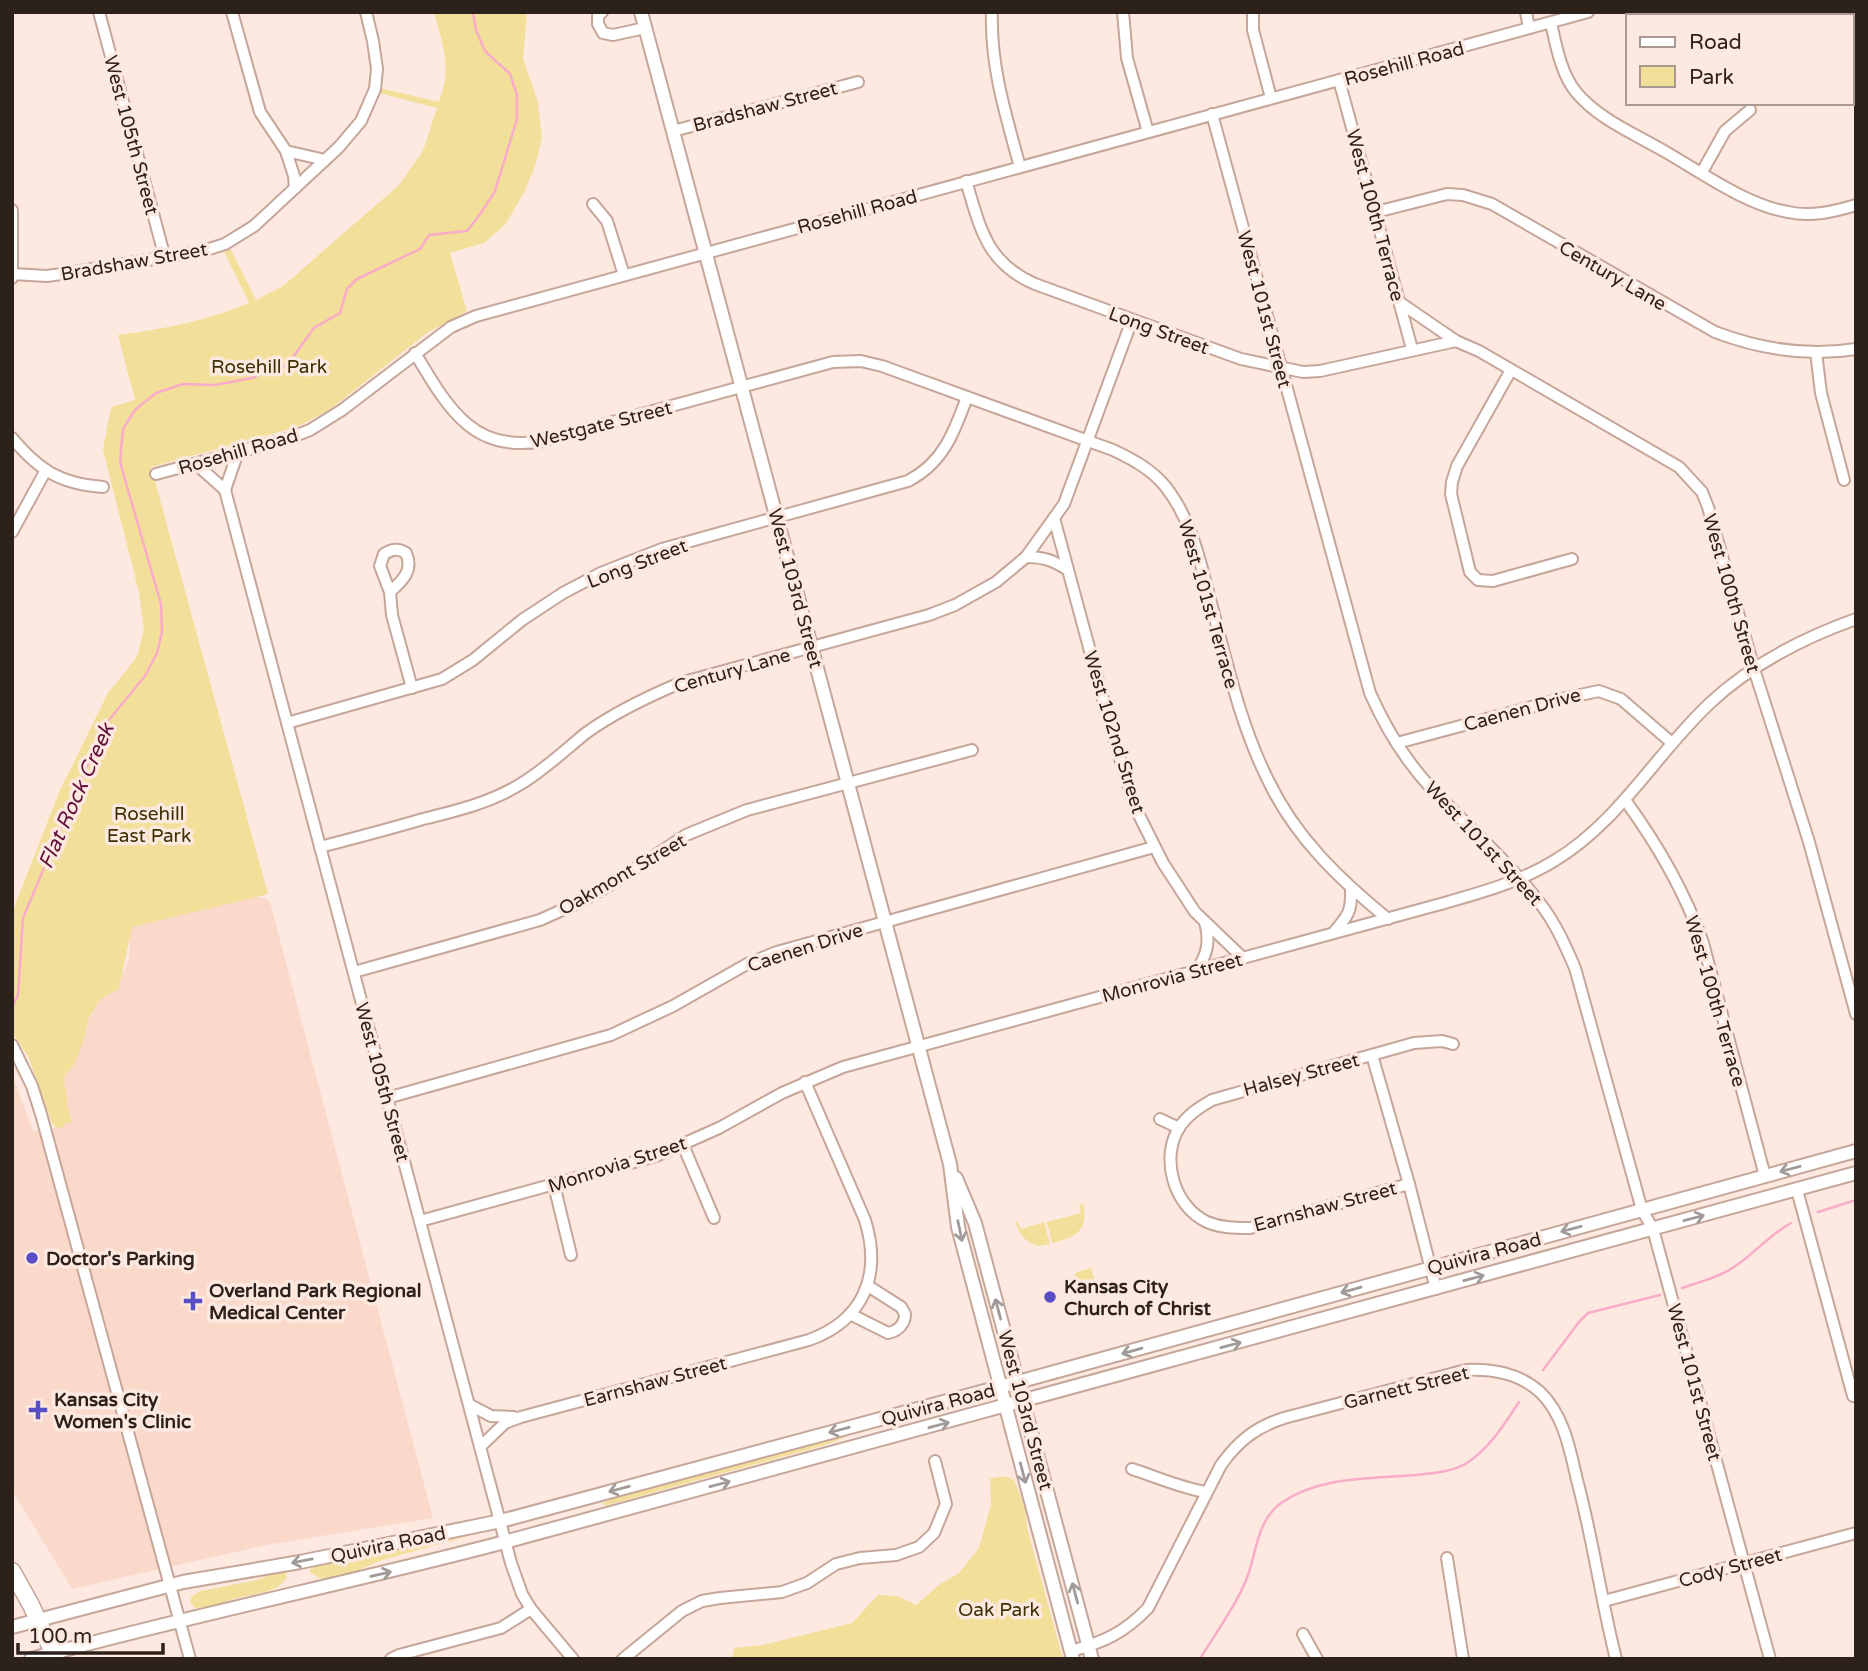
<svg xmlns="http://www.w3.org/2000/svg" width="1868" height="1671" viewBox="0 0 1868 1671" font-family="'Varela Round',sans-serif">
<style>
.built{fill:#fad9cb}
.green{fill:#f2df99}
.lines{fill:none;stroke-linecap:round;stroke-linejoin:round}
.stream{stroke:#f9acc8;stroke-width:2.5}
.minor-casing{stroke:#c5a699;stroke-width:14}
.major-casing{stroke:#c5a699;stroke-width:16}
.highway-casing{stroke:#c5a699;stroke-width:19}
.minor{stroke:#fff;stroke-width:10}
.major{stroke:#fff;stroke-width:12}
.highway{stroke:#fff;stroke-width:16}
.oneway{stroke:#a09b99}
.poi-dot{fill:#584fc7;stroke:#fde9e0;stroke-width:2.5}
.labels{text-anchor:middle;stroke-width:7;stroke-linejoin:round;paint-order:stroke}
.street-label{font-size:19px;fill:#2d211c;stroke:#fde9e0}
.park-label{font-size:19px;fill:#3c3105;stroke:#fde9e0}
.poi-label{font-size:19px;font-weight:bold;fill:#2d211c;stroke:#fde9e0;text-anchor:start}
.water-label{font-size:21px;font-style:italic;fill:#620f39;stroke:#fde9e0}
</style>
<rect width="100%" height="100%" fill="#fde9e0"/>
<polygon class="built" points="250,897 261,897 270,902 433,1518 266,1545 72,1589 12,1490 12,1074 33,1131 64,1127 64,1124 72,1122 68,1108 64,1077 83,1043 89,1018 101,999 113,993 120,981 129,959 130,926"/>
<g class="green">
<path d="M434 12H527L523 59 537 99 542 137 536 163 525 191 505 225 484 243 450 253 467 311 427 333 329 410 297 427 151 467 268 894 132 927 119 989 101 999 89 1017 83 1043 75 1063 64 1077 68 1108 72 1122 64 1124V1127L56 1128 52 1123 29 1058 12 1032V913L60 790 108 693 137 657 144 630 139 592 103 450 111 407 135 400 118 335C163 329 207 321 249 303L224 251 230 248 256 300 283 286 399 185 423 151 437 108 379 93 380 88 439 102C452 69 443 45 434 12Z"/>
<path d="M1083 1204C1090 1231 1074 1238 1052 1243L1047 1222 1081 1213 1079 1205Z"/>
<path d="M1017 1221 1021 1229 1044 1222 1050 1244 1038 1246C1026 1243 1019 1234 1016 1223Z"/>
<polygon points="1091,1268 1096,1285 1076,1290 1072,1279 1077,1272"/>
<polygon points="983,1396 984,1399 979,1402 901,1421 900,1418"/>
<polygon points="844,1434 845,1437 825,1445 604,1506 603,1503 627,1492"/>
<polygon points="997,1477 1009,1477 1012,1480 1013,1478 1025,1507 1027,1528 1063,1659 732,1659 734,1648 763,1645 852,1623 878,1595 897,1596 916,1605 939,1585 959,1573 979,1548 991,1504 990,1479"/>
<polygon points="468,1533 468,1536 379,1561 346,1576 332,1580 319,1578 310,1572 311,1568 315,1566 383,1553"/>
<polygon points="278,1572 285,1572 287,1578 278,1587 265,1592 232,1599 217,1606 195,1608 190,1603 192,1596 201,1591 257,1580"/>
</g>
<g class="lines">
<g class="stream">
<polyline points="12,1008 18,995 23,918 104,726 145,676 157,653 162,632 161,604 120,462 123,429 135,410 156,393 183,384 215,385 252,378 288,364 314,328 340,313 347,289 357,279 420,249 429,235 467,231 481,213 495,191 517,119 517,95 510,74 485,51 476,30 473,12"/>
<polyline points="1818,1212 1856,1200"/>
<path d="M1682 1288C1699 1282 1718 1278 1734 1267 1754 1254 1768 1236 1791 1223"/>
<polyline points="1543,1370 1579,1322 1588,1313 1660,1295"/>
<path d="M1200 1659C1215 1634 1239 1601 1248 1575 1257 1550 1257 1521 1281 1503 1320 1476 1370 1479 1416 1475 1433 1473 1452 1472 1467 1463 1490 1448 1505 1423 1519 1402"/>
</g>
<g class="minor-casing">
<g id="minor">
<polyline points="99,12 165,258"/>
<polyline points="232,12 260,112 286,151 294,176 295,188"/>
<polyline points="602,12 598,16 598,24 603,33 613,35 645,28"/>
<path d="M992 12C990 65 1006 116 1020 167"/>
<polyline points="1123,12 1127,58 1148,132"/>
<polyline points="1253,12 1253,30 1271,98"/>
<polyline points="1526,12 1529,28"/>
<path d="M1551 23C1556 45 1561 74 1576 92 1598 119 1635 134 1664 151 1701 172 1746 205 1788 212 1811 217 1833 212 1856 205"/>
<polyline points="1339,80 1412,349"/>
<path d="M1212 114 1370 693C1385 727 1406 761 1431 788 1467 826 1507 860 1539 902 1555 922 1565 945 1575 968L1642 1210 1653 1229 1770 1659"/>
<polyline points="673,131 858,82"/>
<polyline points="286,151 325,160"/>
<polyline points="1702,172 1725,131 1750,110"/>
<path d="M966 181C980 227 986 263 1035 284L1241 359 1303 372 1320 371 1456 341 1479 351 1679 467 1702 492 1708 507 1754 669 1809 842 1856 1014"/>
<polyline points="593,204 607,221 624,275"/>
<polyline points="12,210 12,278"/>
<path d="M1376 212 1447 194 1463 195 1492 204 1715 332C1760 349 1807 357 1856 349"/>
<polyline points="12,274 47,276 68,273 203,251 225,244 254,226 339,147 361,121 375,89 377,69 373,41 366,12"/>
<polyline points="1399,302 1456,341"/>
<polyline points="1816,352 1821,393 1844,480"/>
<path d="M415 353C447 406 472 454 543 441L833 362 861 361 882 366 1113 450C1132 459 1151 469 1165 486 1192 520 1200 561 1211 603 1227 663 1240 724 1268 780 1295 837 1339 879 1388 919"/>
<polyline points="1511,370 1457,466 1452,482 1451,494 1470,572 1478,580 1493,581 1572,559"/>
<path d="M12 438C39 470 60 484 103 487"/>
<polyline points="196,464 225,490 511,1563 522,1594 531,1609 573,1659"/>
<polyline points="156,474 287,439 310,430 342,410 451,327 476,316 1588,12"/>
<polyline points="225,490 238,452"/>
<polyline points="1054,518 1113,736 1136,809 1163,863 1195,912 1243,958"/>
<polyline points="12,532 46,470"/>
<path d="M1026 557C1043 557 1053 560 1068 570"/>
<path d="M390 592C402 581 414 571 406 553 398 548 392 549 384 554L380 566 390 592 392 615 412 688"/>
<path d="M287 723 442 679 473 660 522 620 563 593 601 573 662 549 908 481C943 463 954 433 967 397"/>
<polyline points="1397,743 1561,699 1599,691 1621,699 1672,743"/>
<path d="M1625 800C1658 845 1684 890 1703 943L1765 1176"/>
<path d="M320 847C355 838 389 829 423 819 456 811 489 803 519 785 543 771 564 751 586 733 615 712 647 697 680 683L929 615 955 605 996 582 1026 557 1064 504 1132 320"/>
<path d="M1334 932C1348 916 1352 911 1351 889"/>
<path d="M1196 971C1208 954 1210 941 1205 922"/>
<polyline points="354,972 540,920 582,901 610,885 686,835 747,810 972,750"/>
<polyline points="12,1045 32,1086 41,1114 190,1659"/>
<polyline points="1372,1055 1409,1184 1436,1289"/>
<polyline points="387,1098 611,1035 673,1006 747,964 777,952 1154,847"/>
<polyline points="1160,1119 1179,1128"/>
<polyline points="683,1145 714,1218"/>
<path d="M1409 1184 1250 1228C1235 1228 1221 1228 1207 1222 1174 1207 1160 1158 1179 1128 1187 1115 1200 1107 1212 1100L1414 1043 1442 1041 1453 1044"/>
<polyline points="554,1185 571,1255"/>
<polyline points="1797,1190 1853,1396"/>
<path d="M420 1221 656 1156 719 1128 782 1093 843 1067C994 1027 1143 984 1294 944 1341 931 1389 918 1437 905 1476 894 1518 883 1554 861 1619 822 1655 755 1709 704 1750 665 1803 638 1856 619"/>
<path d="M850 1314 888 1333C898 1331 905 1324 905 1314L901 1307 868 1286"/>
<polyline points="470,1405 491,1416 514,1417"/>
<path d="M481 1446 505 1423 521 1417 809 1340C864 1320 882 1275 865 1220L805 1082"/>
<path d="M1132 1469C1157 1477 1181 1488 1206 1492"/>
<polyline points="1447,1558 1463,1659"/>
<polyline points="1604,1601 1856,1533"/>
<polyline points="1303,1634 1317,1659"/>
<path d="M1071 1651C1104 1642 1124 1633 1148 1608L1221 1465C1238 1441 1256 1427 1284 1418L1466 1370C1493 1369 1519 1373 1540 1392 1564 1415 1570 1450 1577 1480 1593 1539 1601 1600 1616 1659"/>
<polyline points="391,1659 399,1655 501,1628 531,1609"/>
<polyline points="623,1659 682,1611 702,1601 720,1598 782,1592 807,1583 836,1564 860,1558 896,1555 919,1547 934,1533 946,1504 935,1461"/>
</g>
</g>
<g class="major-casing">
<g id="major">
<polyline points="641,12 950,1164 958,1227 1073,1659"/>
<polyline points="956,1178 975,1223 1092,1659"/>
<polyline points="12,1627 183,1582 300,1562 501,1521 1018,1382 1856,1151"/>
<path d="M31 1659C187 1616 345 1584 501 1543 953 1423 1405 1300 1856 1173"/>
</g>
</g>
<g class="highway-casing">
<polyline id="highway" points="12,1571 31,1605 56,1659"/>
</g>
<use href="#minor" class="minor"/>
<use href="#major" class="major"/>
<use href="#highway" class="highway"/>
</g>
<defs><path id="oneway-shaft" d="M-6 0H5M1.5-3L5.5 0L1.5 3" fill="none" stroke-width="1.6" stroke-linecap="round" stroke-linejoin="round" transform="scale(1.75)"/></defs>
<g class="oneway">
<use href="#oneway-shaft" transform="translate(1790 1169) rotate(165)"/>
<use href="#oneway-shaft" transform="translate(1694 1218) rotate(-15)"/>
<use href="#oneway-shaft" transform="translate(1571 1229) rotate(165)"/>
<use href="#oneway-shaft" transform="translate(960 1231) rotate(78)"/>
<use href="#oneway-shaft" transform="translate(1474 1278) rotate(-15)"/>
<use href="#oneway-shaft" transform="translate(1351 1290) rotate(164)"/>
<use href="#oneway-shaft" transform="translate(998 1309) rotate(-105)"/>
<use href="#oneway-shaft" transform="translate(1231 1345) rotate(-15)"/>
<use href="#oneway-shaft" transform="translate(1132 1351) rotate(164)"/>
<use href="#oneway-shaft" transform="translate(939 1425) rotate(-15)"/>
<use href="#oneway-shaft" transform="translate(839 1430) rotate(165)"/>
<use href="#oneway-shaft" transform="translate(1023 1473) rotate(75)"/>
<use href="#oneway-shaft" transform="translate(720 1484) rotate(-15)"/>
<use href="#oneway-shaft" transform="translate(619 1489) rotate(165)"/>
<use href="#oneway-shaft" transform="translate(302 1561) rotate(169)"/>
<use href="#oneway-shaft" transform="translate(381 1574) rotate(-13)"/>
<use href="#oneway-shaft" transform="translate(1075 1593) rotate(-105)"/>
</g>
<g class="poi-dot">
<circle cx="32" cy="1258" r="7"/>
<circle cx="1050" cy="1297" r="7"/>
<path d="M189.5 1290.5h7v7h7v7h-7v7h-7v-7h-7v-7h7z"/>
<path d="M34.5 1399.5h7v7h7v7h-7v7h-7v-7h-7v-7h7z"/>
</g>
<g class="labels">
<g class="street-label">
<text transform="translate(1404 63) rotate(-15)" y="7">Rosehill Road</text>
<text transform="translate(765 106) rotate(-15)" y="7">Bradshaw Street</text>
<text transform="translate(132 135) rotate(75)" y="7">West 105th Street</text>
<text transform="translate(857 211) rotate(-15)" y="7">Rosehill Road</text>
<text transform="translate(1376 215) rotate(75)" y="7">West 100th Terrace</text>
<text transform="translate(134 261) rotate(-10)" y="7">Bradshaw Street</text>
<text transform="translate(1613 275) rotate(30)" y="7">Century Lane</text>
<text transform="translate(1265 309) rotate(75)" y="7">West 101st Street</text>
<text transform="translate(1159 330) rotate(20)" y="7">Long Street</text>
<text transform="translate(601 424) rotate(-14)" y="7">Westgate Street</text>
<text transform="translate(238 451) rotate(-16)" y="7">Rosehill Road</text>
<text transform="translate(637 563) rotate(-21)" y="7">Long Street</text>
<text transform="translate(796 588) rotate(75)" y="7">West 103rd Street</text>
<text transform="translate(1732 593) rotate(74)" y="7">West 100th Street</text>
<text transform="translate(1209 604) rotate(74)" y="7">West 101st Terrace</text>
<text transform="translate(732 670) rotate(-16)" y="7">Century Lane</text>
<text transform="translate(1522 709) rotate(-15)" y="7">Caenen Drive</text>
<text transform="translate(1115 732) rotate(73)" y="7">West 102nd Street</text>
<text transform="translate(1484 843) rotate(47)" y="7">West 101st Street</text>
<text transform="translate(622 874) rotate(-30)" y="7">Oakmont Street</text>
<text transform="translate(805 947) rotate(-18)" y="7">Caenen Drive</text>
<text transform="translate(1172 977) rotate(-15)" y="7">Monrovia Street</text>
<text transform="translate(1716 1001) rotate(74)" y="7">West 100th Terrace</text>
<text transform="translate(1301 1074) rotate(-15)" y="7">Halsey Street</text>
<text transform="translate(383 1082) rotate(75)" y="7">West 105th Street</text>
<text transform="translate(617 1164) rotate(-18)" y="7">Monrovia Street</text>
<text transform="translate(1325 1206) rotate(-15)" y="7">Earnshaw Street</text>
<text transform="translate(1484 1253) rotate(-15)" y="7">Quivira Road</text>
<text transform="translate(655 1381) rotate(-15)" y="7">Earnshaw Street</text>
<text transform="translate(1695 1382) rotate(75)" y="7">West 101st Street</text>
<text transform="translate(1406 1387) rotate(-14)" y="7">Garnett Street</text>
<text transform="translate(938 1404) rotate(-15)" y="7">Quivira Road</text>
<text transform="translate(1026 1410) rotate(75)" y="7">West 103rd Street</text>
<text transform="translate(388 1544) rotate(-12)" y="7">Quivira Road</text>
<text transform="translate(1730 1567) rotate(-15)" y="7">Cody Street</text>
</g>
<g class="park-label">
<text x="269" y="373">Rosehill Park</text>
<text x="149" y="820">Rosehill<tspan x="149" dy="22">East Park</tspan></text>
<text x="999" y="1616">Oak Park</text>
</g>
<g class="poi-label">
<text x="46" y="1265">Doctor's Parking</text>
<text x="1064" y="1293">Kansas City<tspan x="1064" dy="22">Church of Christ</tspan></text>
<text x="209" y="1297">Overland Park Regional<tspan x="209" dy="22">Medical Center</tspan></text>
<text x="54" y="1406">Kansas City<tspan x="54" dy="22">Women's Clinic</tspan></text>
</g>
<g class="water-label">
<text transform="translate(76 796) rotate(-66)" y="7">Flat Rock Creek</text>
</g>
</g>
<rect width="1868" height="1671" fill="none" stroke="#2d211c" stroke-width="28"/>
<rect x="1626" y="14" width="228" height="91" fill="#fde9e0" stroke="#aa9992" stroke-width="2"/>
<rect x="1640" y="37" width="35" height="10" fill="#ffffff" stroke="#aa9992" stroke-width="2"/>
<text x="1689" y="49" font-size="21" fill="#2d211c">Road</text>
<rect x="1640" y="66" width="35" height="21" fill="#f2df99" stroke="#aa9992" stroke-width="2"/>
<text x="1689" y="84" font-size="21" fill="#2d211c">Park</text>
<path d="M18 1643v10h145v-10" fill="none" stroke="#2d211c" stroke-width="3.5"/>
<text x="28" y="1643" font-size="21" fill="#2d211c" stroke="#fde9e0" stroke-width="5" paint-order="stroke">100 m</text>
</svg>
